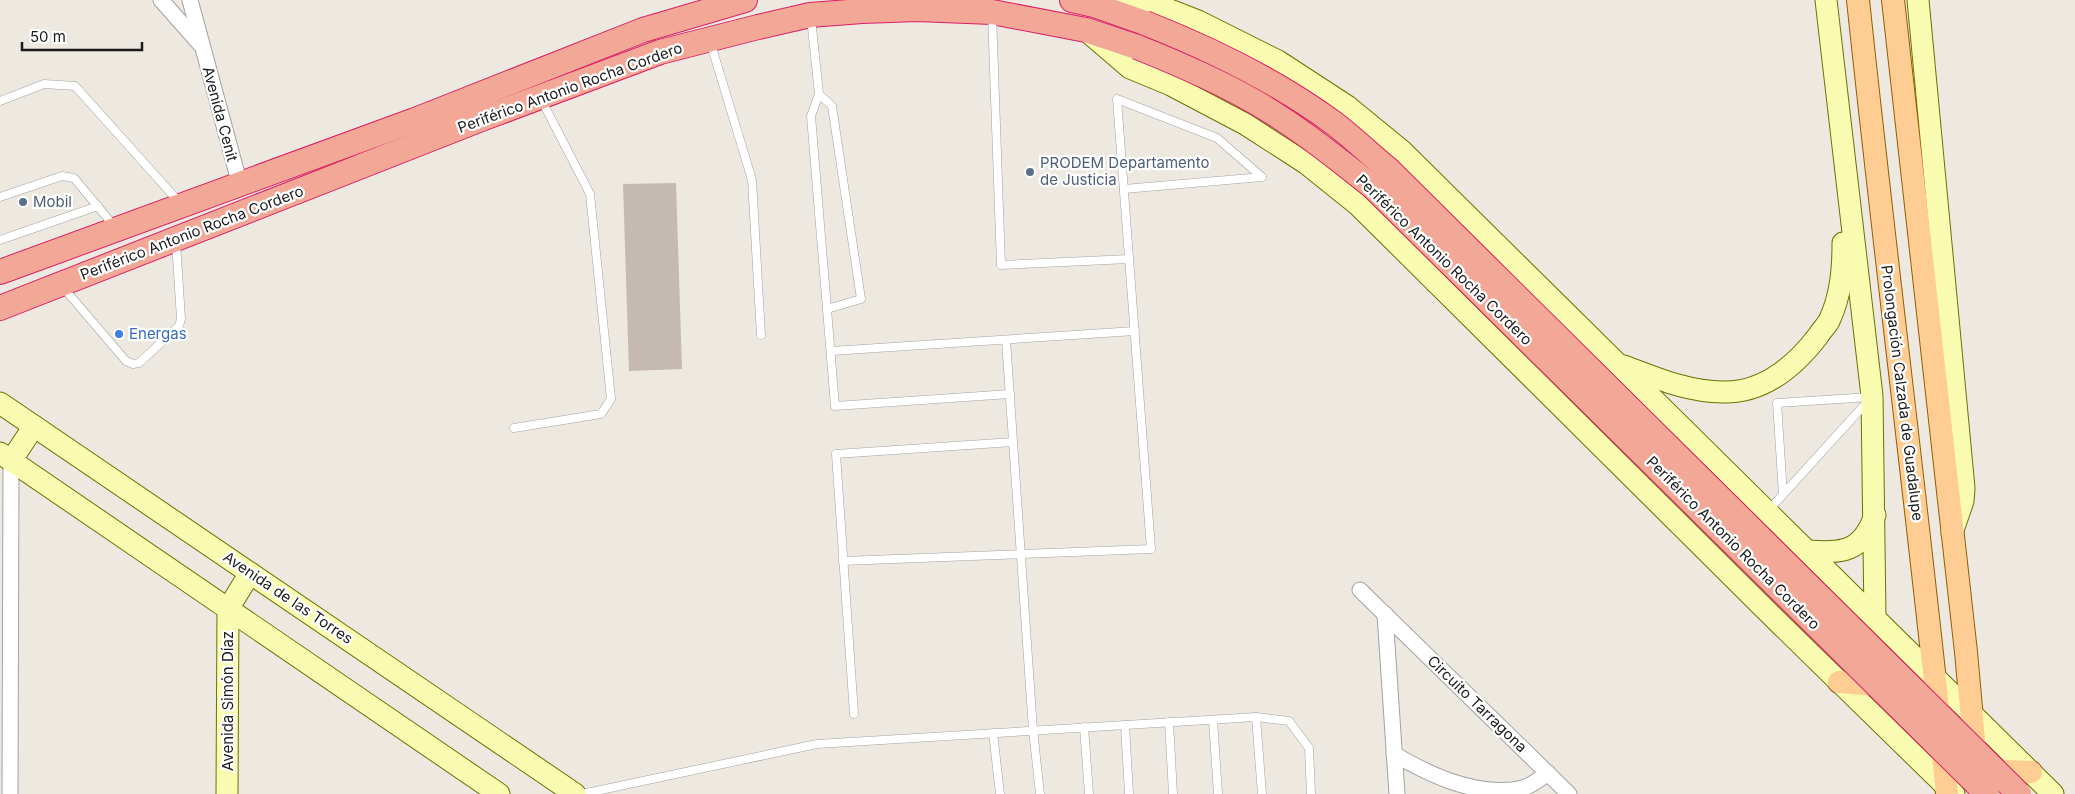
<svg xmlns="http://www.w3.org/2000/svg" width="2075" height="794" viewBox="0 0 2075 794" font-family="Inter,sans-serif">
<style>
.building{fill:#c5bab3}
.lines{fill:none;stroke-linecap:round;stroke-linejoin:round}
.service-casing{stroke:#a2a2a2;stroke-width:9}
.minor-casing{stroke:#a2a2a2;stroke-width:17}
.secondary-casing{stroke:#6a7302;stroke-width:23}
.primary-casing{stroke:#925d00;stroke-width:24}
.trunk-casing{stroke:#da1e65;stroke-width:26}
.service{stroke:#fff;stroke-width:8}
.minor{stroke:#fff;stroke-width:15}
.secondary{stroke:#f9fbb0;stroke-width:21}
.primary{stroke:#fecd94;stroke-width:22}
.trunk{stroke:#f3a897;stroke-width:24}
.trunk-bridge-casing{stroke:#da1e65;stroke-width:26;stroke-linecap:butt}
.trunk-bridge{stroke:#f3a897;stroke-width:24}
.service-dot{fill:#5c6f8a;stroke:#fff;stroke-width:2}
.shop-dot{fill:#3f7fe0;stroke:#fff;stroke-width:2}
.labels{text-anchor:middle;stroke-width:4.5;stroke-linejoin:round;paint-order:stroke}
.street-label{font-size:15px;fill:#1b1b1b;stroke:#fff}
.service-label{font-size:15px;fill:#4e5e75;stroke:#fff;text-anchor:start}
.shop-label{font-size:15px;fill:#366cbe;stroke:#fff;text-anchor:start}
</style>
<rect width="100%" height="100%" fill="#ede8e0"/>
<polygon class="building" points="676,183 682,369 629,371 623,184"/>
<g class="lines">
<g class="service-casing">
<g id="service">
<polyline points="992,14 1001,265 1129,259"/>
<polyline points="811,18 819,94 811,116 835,406 1010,394"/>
<polyline points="710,41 752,180 761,335"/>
<polyline points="819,94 832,106 861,299 827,309"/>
<polyline points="0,101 44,84 75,86 180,203"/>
<polyline points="1124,189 1262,177"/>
<polyline points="0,197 62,176 74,178 114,226"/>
<polyline points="0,240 98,206"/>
<polyline points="62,286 126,361 133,364 139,363 179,326 181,319 176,242"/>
<polyline points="1006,340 1033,730 1040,794"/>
<polyline points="831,351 1135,331"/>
<polyline points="514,428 601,414 611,399 590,194 541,99"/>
<polyline points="1783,494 1777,403 1870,397"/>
<polyline points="1768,511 1868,401"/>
<polyline points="843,561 1151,549 1117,99 1217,138 1262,177"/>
<polyline points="854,714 836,454 1013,442"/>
<polyline points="1256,717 1262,794"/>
<polyline points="1213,720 1218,794"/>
<polyline points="1169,722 1173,794"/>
<polyline points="1125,725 1129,794"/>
<polyline points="1084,727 1089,794"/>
<polyline points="993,733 1000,794"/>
<polyline points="582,794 817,744 1256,717 1289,721 1309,748 1311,794"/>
</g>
</g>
<g class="minor-casing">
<g id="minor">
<polyline points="161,0 200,44"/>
<polyline points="190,0 240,185"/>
<polyline points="1360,590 1569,794"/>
<polyline points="1385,614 1397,794"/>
<path d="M1394 754C1430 775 1470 794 1513 790 1518 789 1524 788 1528 786 1535 783 1541 778 1548 773"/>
<polyline points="10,794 11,461"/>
</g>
</g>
<g class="secondary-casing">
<g id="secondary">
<polyline points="1826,0 1872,396 1875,618"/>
<polyline points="1918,0 1964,488 1963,501 1952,533"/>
<polyline points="1097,4 1152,3 1198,21 1278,61 1347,106 1402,151 2053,794"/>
<polyline points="1088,32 1130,68 1171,85 1245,124 1307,164 1358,205 1780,624 1954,794"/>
<path d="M1624 366C1656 378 1688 392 1723 392 1763 393 1795 366 1818 336 1821 331 1826 326 1829 321 1841 296 1843 269 1843 243"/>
<polyline points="0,403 575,794"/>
<polyline points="0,453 499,794"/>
<polyline points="11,461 34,426"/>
<path d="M1807 551C1842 553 1862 553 1875 515"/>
<polyline points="227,794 228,609 250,573"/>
</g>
</g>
<g class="primary-casing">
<g id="primary">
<path d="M1858 0C1886 265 1920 529 1947 794"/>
<polyline points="1893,0 1966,652 1976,763"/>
<polyline points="1839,682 1888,686"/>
<polyline points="1982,774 2009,771 2031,772"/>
</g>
</g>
<g class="trunk-casing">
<g id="trunk">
<polyline points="1072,0 1094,5 1145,23"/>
<polyline points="0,272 415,120 643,30 745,0"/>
<polyline points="0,308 484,118 660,52 758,27 810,15 862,11 917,9 992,12 1086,30 1137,47"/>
</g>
</g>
<use href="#service" class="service"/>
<use href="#minor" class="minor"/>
<use href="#secondary" class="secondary"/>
<use href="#primary" class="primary"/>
<use href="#trunk" class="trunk"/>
<g class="trunk-bridge-casing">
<g id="trunk-bridge">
<path d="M1145 23C1211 49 1277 81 1335 124 1353 138 1370 154 1388 169L2019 794"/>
<path d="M1137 47C1177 63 1217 80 1255 102 1297 126 1335 157 1373 187L1987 794"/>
</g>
</g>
<use href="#trunk-bridge" class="trunk-bridge"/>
</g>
<g class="service-dot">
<circle cx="1030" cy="172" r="5"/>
<circle cx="23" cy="202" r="5"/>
</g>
<circle class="shop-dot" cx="119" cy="334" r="5"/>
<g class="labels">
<g class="street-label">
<text transform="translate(570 88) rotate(-20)" y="5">Periférico Antonio Rocha Cordero</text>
<text transform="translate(220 114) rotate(75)" y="5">Avenida Cenit</text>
<text transform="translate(192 233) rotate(-21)" y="5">Periférico Antonio Rocha Cordero</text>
<text transform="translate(1444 260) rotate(44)" y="5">Periférico Antonio Rocha Cordero</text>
<text transform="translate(1902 393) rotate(83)" y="5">Prolongación Calzada de Guadalupe</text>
<text transform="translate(1733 543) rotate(45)" y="5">Periférico Antonio Rocha Cordero</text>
<text transform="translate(288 598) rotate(34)" y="5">Avenida de las Torres</text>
<text transform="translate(228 701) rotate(-90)" y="5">Avenida Simón Díaz</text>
<text transform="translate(1477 704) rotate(44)" y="5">Circuito Tarragona</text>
</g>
<g class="service-label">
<text x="1040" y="168">PRODEM Departamento<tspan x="1040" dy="17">de Justicia</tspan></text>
<text x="33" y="207">Mobil</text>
</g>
<g class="shop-label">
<text x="129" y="339">Energas</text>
</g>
</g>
<path d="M22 42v8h120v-8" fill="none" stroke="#1b1b1b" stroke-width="2.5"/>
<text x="30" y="42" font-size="15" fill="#1b1b1b" stroke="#ffffff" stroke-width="4" paint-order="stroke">50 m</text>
</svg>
